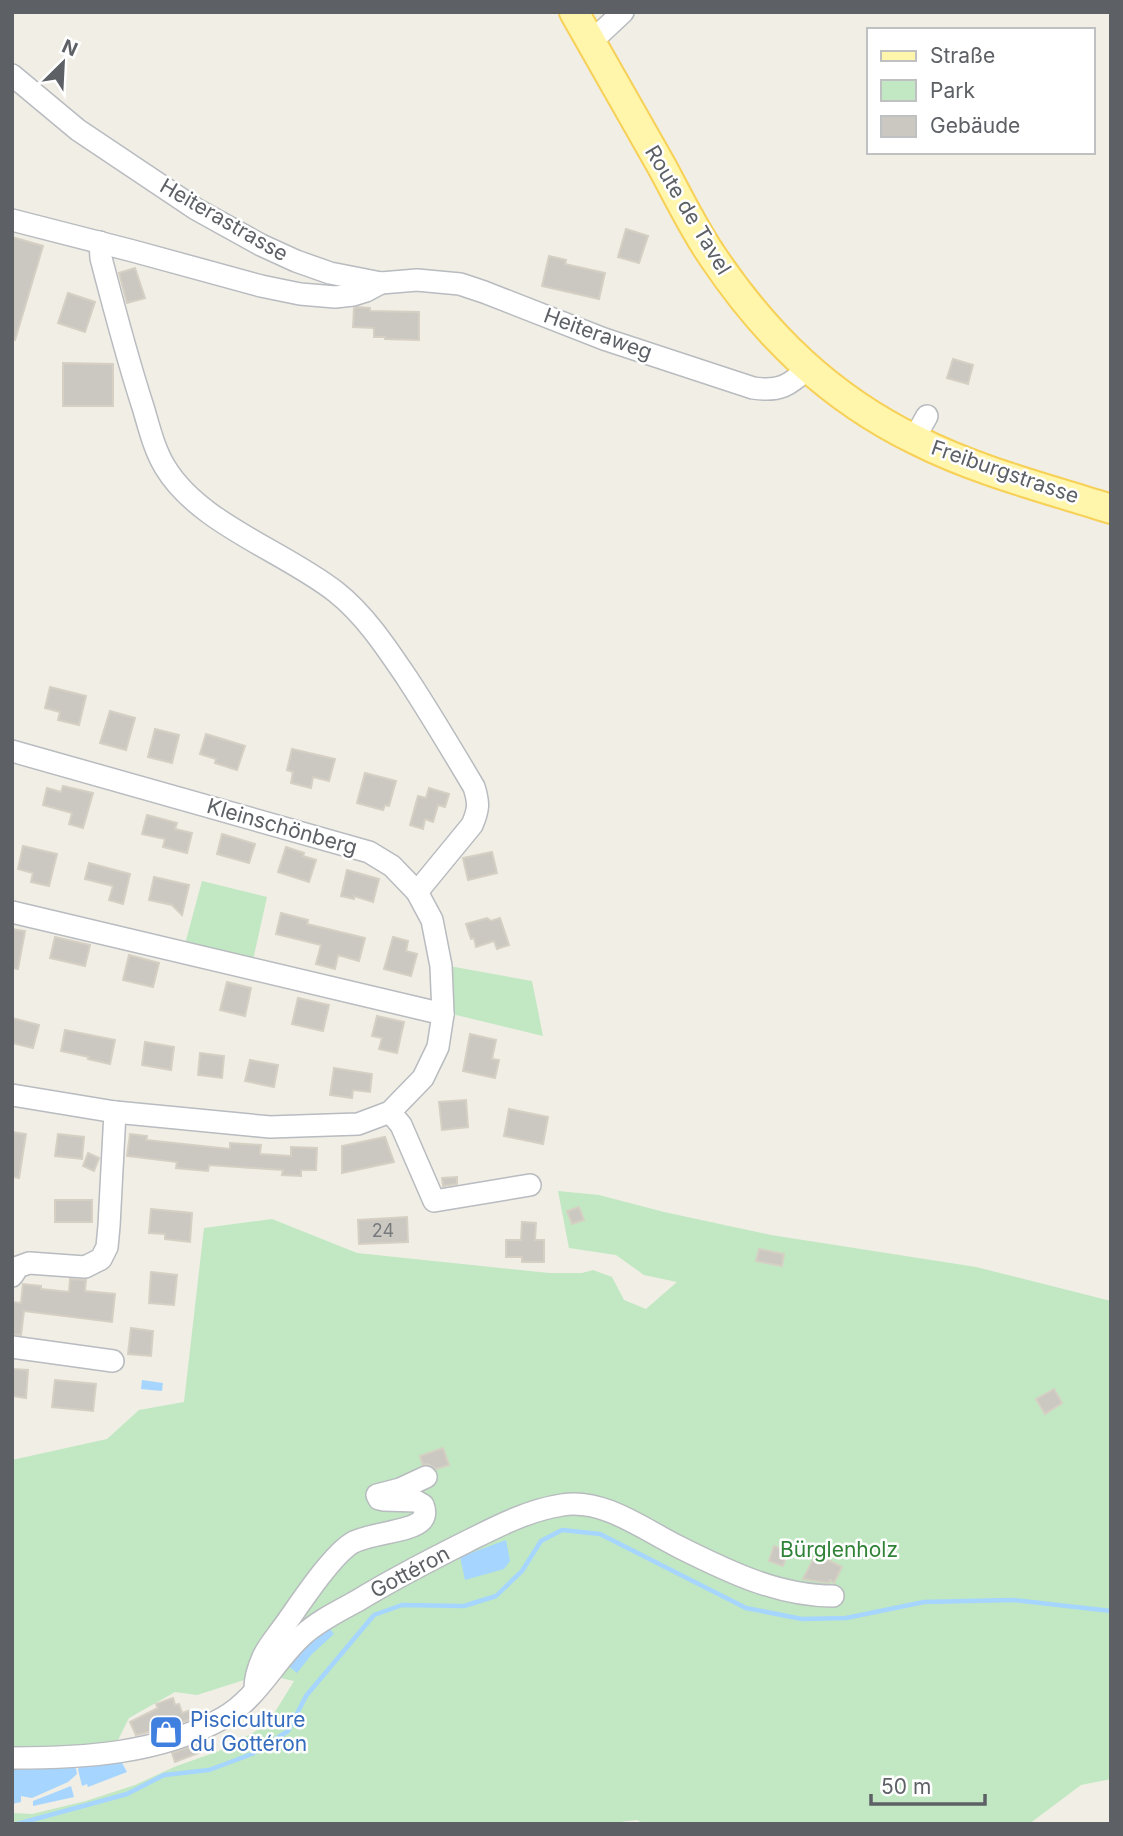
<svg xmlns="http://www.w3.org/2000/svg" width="1123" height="1836" viewBox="0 0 1123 1836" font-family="Inter,sans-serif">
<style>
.green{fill:#c1e8c2}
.water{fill:#a6d5ff}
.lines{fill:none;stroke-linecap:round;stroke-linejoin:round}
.stream{stroke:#a6d5ff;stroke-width:4.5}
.building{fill:#cbc8c2;stroke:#d5d0c3;stroke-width:2}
.minor-casing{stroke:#b8bbbf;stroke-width:24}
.major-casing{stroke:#f7d057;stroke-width:32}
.minor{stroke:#fff;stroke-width:21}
.major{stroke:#fff5ab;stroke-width:28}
.labels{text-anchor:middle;stroke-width:5;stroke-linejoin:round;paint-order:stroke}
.number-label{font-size:18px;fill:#787b7d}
.street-label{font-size:21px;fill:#5d6166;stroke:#fff}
.park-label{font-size:21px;fill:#308237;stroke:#fff}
.shop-label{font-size:21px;fill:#366cbe;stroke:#fff;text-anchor:start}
</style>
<rect width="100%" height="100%" fill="#f0eee5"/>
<g class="green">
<polygon points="202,881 267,897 253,960 185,944"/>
<polygon points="449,966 532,981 543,1036 452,1014"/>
<polygon points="558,1191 599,1195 664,1212 771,1235 976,1267 1111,1301 1111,1779 1081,1785 1029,1824 645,1824 637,1820 604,1824 12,1824 12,1813 32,1814 86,1801 135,1785 174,1767 219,1751 267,1725 294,1681 263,1674 197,1695 175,1692 129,1718 114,1748 12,1759 12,1460 107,1439 139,1410 184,1402 204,1228 272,1219 357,1253 549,1273 582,1273 593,1270 612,1277 624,1300 646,1309 677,1282 644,1275 616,1255 569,1248"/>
</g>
<g class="water">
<polygon points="142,1380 163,1383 162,1391 141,1389"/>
<polygon points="506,1540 510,1561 504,1569 465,1580 460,1557"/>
<polygon points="327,1625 334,1634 312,1654 297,1673 286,1664"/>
<polygon points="121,1761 127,1772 88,1787 87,1784 82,1786 78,1769 82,1765"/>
<polygon points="75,1764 77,1774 68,1782 32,1798 21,1796 21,1802 12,1804 12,1768 19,1770"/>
<polygon points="71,1786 74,1797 33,1806 33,1801"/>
</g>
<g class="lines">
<polyline class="stream" points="17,1824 127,1794 164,1775 209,1770 252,1754 288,1731 306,1696 374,1615 402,1605 464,1606 496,1596 522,1571 541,1541 562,1530 600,1534 746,1608 802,1619 846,1618 924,1602 1013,1600 1111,1611"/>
</g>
<g class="building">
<polygon points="626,229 648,236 639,263 618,257"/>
<polygon points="12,237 43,246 15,340 12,339"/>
<polygon points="549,256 566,260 565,264 605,273 599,299 542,286"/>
<polygon points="135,268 145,298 127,303 119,273"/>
<polygon points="68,293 95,302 85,332 58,323"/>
<polygon points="357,307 370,308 370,311 419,312 419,340 385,339 385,337 374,337 374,328 353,327 354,308"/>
<polygon points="953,359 973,365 968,384 947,378"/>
<polygon points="63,363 113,364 113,406 63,406"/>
<polygon points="50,687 86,696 79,725 58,720 60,712 45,708"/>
<polygon points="110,711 135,718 126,750 100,743"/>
<polygon points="155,729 179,735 172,763 148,757"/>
<polygon points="206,734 245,746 237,770 215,763 216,759 200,754"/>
<polygon points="292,749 335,759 329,781 313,777 311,788 291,783 293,772 287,770"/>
<polygon points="365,773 396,781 389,806 385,805 383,810 357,803"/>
<polygon points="63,786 93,793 83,828 69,824 72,813 43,805 47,788 61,792"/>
<polygon points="429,788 449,794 445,807 438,805 433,822 425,819 423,829 410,825 418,796 426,798"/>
<polygon points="147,815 177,823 175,829 192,833 187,853 163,847 165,839 142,834"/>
<polygon points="222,834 255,844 249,863 217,854"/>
<polygon points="23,846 57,854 49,886 31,882 33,873 18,869"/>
<polygon points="286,847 304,853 303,856 316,860 309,882 278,872"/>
<polygon points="492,852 497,873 468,880 463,858"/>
<polygon points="89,863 130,874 123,904 109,900 113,886 85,879"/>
<polygon points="347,870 379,879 373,902 354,896 354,899 341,896"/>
<polygon points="154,877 189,885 182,915 172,905 149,900"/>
<polygon points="281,913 308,920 307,924 365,938 359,961 338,955 335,969 316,964 321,945 276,934"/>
<polygon points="487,918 491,921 500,918 509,945 497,949 494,941 476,947 474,938 471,939 466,924"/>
<polygon points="12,929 25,931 18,969 12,968"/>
<polygon points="55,937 90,945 85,966 50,958"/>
<polygon points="393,937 408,941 406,951 417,954 411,976 384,969"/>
<polygon points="129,955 159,963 153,987 123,980"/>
<polygon points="227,982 251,988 245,1016 220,1010"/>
<polygon points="298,998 329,1005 323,1031 292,1024"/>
<polygon points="377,1016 404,1022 397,1053 379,1049 382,1038 372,1036"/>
<polygon points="12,1018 39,1025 33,1048 12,1043"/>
<polygon points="65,1030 115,1040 110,1064 88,1059 89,1057 61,1051"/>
<polygon points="470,1034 496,1040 492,1059 499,1060 495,1078 463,1071"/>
<polygon points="145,1042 174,1047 171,1070 142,1065"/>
<polygon points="200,1053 224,1056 222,1078 198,1075"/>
<polygon points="250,1060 278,1065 274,1087 245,1081"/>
<polygon points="334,1068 372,1074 370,1092 353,1090 352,1098 330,1095"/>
<polygon points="466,1100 468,1127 442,1130 439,1102"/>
<polygon points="509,1109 548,1117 543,1144 504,1136"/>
<polygon points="12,1132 26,1134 19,1178 12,1177"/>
<polygon points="58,1134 84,1137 82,1159 55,1156"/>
<polygon points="130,1134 147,1136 146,1140 230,1149 230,1143 261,1145 260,1154 291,1156 291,1147 317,1148 316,1170 301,1170 301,1176 282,1175 283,1170 209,1165 208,1171 176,1168 177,1162 127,1156"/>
<polygon points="385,1137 394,1162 342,1173 342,1146"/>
<polygon points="88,1153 99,1158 94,1171 83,1166"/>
<polygon points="457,1177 457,1184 443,1186 442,1178"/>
<rect x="55" y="1200" width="37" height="22"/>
<polygon points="579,1207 584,1220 572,1224 567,1211"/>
<polygon points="151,1209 192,1213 190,1242 165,1239 165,1234 149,1233"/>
<polygon points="407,1217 408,1242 359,1244 358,1220"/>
<polygon points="522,1222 536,1223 535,1240 544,1240 544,1262 522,1262 522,1257 506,1257 506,1240 521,1240"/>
<polygon points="759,1249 784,1254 782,1266 756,1261"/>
<polygon points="151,1272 177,1275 174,1305 149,1303"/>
<polygon points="70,1279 86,1280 85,1291 115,1294 112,1322 24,1311 21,1335 12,1334 12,1302 21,1303 23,1284 41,1286 41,1289 69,1292"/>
<polygon points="131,1328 153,1331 151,1356 128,1354"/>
<polygon points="12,1369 28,1370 26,1398 12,1396"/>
<polygon points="55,1380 96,1384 93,1411 52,1407"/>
<polygon points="1054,1389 1062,1403 1045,1414 1036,1399"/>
<polygon points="443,1448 449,1465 436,1469 428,1464 423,1465 420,1456"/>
<polygon points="774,1546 788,1551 783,1566 769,1561"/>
<polygon points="816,1554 842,1567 834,1583 830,1580 829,1583 803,1579"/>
<polygon points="173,1698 175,1705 179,1704 182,1713 191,1710 194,1718 169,1727 136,1735 130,1722 158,1708 156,1704"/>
<polygon points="206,1741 209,1749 175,1762 172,1753"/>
</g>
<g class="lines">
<g class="minor-casing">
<g id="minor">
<polyline points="591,42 623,12"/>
<path d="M12 75 78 130 196 209 261 245 296 261 330 273 381 283 417 280 460 284 484 292 604 339 753 388C779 392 789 386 808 368"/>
<polyline points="12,220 133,251 261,286 300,294 335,297 353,295 366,291 381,283"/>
<path d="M100 242 101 258C114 308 127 358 143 407 149 427 154 449 165 467 199 524 284 551 336 592 365 615 386 647 407 678 430 713 452 750 474 787 479 803 479 809 472 825L417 892"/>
<polyline points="914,439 927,416"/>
<polyline points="12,751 369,852 392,866 417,892 432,920 441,966 443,1014 438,1047 423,1078 390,1112 358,1124 270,1127 115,1112 12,1095"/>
<polyline points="12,912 443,1014"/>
<polyline points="390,1112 401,1125 434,1201 530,1185"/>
<polyline points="12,1276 18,1267 29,1263 85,1267 101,1259 107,1247 109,1226 115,1112"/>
<polyline points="12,1347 113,1361"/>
<path d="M255 1688C255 1678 259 1666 263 1657 268 1646 277 1636 284 1626 300 1604 330 1557 352 1543 369 1533 412 1532 422 1520 426 1515 425 1510 423 1505L416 1501 384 1500 379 1499 377 1495 400 1489 426 1477"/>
<path d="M12 1758C83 1758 159 1754 223 1718 257 1699 275 1660 303 1635 318 1621 339 1611 357 1601 393 1579 430 1560 468 1541 498 1526 529 1510 562 1505 603 1498 643 1529 679 1547 727 1571 778 1596 833 1596"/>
</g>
</g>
<g class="major-casing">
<path id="major" d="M574 12C603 63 632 114 661 165 678 196 693 228 713 257 766 336 830 398 916 440 977 471 1045 488 1111 509"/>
</g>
<use href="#minor" class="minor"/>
<use href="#major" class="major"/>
</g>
<defs>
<g id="shop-square" transform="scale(1.75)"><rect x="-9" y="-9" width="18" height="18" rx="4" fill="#3f7fe0" stroke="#fff"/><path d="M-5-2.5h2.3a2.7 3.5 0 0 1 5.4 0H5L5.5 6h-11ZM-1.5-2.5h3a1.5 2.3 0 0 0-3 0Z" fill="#fff"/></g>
</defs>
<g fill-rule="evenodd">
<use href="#shop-square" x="166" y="1732"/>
</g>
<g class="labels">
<g class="number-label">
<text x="383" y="1237">24</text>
</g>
<g class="street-label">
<text transform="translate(688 210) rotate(59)" y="7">Route de Tavel</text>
<text transform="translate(224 220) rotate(30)" y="7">Heiterastrasse</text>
<text transform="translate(598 334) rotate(20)" y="7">Heiteraweg</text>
<text transform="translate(1005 472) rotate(19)" y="7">Freiburgstrasse</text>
<text transform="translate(282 827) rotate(16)" y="7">Kleinschönberg</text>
<text transform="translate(410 1572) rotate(-28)" y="7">Gottéron</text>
</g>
<g class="park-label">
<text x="839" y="1557">Bürglenholz</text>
</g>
<g class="shop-label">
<text x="190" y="1727">Pisciculture<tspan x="190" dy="24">du Gottéron</tspan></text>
</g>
</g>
<rect width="1123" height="1836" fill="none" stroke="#5d6166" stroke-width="28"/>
<rect x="867" y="28" width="228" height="126" fill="#ffffff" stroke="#bec0c2" stroke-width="2"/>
<rect x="881" y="51" width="35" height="10" fill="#fff5ab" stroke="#bec0c2" stroke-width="2"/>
<text x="930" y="63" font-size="21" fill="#5d6166">Straße</text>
<rect x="881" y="80" width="35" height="21" fill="#c1e8c2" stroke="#bec0c2" stroke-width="2"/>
<text x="930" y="98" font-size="21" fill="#5d6166">Park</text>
<rect x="881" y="116" width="35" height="21" fill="#cbc8c2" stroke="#bec0c2" stroke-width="2"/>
<text x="930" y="133" font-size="21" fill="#5d6166">Gebäude</text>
<g transform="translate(63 63) rotate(24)" stroke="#ffffff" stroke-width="5" paint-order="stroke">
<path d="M0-5L12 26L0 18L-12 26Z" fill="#5d6166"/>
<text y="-10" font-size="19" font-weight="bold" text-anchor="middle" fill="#5d6166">N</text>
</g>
<path d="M871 1794v10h114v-10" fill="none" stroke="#5d6166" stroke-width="3.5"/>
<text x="881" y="1794" font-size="21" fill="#5d6166" stroke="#ffffff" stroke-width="5" paint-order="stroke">50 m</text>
</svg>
